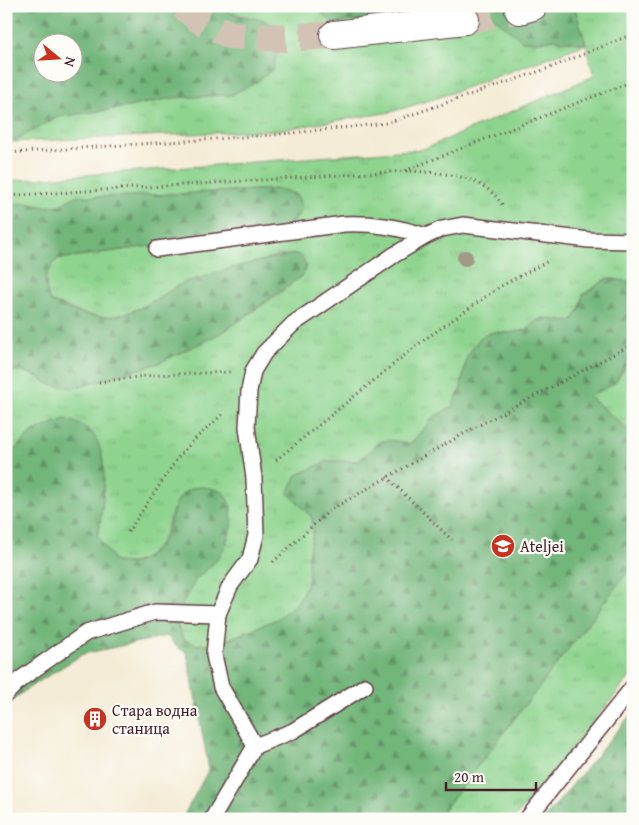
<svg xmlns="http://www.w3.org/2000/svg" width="639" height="825" viewBox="0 0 639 825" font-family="'Gentium Book Plus',serif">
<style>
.grass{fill:url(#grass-tufts);stroke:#6c7a5d}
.forest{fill:url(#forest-firs);stroke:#5e6a52;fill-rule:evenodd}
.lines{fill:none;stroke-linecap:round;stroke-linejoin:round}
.street-tunnel{stroke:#d2c3b4;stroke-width:28;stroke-dasharray:28 14;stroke-linecap:butt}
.lane-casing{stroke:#643e45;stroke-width:18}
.street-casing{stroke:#643e45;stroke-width:30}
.path{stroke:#643e45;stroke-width:3;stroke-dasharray:1 4;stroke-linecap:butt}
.lane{stroke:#fff;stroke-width:15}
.street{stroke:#fff;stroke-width:28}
.tree{fill:#a29988}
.labels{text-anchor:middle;stroke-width:4.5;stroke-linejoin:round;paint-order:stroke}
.poi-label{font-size:16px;fill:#4a1f2b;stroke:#fdfcf7;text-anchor:start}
</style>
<defs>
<pattern id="grass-tufts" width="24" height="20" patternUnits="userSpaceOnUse" patternTransform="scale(1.25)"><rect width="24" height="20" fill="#8ed48f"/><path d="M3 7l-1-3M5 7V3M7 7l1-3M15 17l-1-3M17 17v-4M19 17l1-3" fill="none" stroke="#7cb67c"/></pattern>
<pattern id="forest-firs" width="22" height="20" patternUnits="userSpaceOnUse" patternTransform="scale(1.25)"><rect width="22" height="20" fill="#72b67a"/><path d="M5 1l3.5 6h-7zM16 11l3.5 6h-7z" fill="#609364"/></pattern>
</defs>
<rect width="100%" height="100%" fill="#fdfcf7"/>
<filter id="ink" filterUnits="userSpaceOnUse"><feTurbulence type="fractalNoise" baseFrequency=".02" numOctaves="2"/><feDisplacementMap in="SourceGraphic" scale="10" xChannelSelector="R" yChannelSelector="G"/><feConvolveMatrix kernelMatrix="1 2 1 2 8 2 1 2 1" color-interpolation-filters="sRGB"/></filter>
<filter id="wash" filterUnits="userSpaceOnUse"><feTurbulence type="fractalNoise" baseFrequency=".0096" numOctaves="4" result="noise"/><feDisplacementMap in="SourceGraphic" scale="20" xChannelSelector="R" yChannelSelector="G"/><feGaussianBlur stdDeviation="1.12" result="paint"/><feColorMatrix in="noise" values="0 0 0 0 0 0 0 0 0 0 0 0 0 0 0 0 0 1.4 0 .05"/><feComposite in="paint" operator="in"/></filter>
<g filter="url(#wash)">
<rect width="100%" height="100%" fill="#f4ecd6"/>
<g class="grass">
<path d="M222 6H316L321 13 379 19 378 15 440 6H471L488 12 503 25 537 42 554 39 570 42 583 35 574 6H633V283L608 278 583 295 579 311 572 321C548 325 547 307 527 330L511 333 493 332 467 356 461 388 452 407 434 417 410 444C381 437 379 439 360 461H328L289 493 312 518 313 532 308 556 309 579 298 602 277 619 215 645H197L183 639 177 624 180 608 196 579 216 561 225 546 232 523 173 509C166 531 161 554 135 562 130 564 121 562 115 562L97 536C104 504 106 474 98 443L65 419C34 430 23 435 6 465V373C23 367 36 376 51 385L159 363 223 332 290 286 297 254 277 256 187 282 143 307 119 316 101 317 84 314 50 301C43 280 44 276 57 259L279 228 299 198 295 194 279 189 108 197 76 196 60 205 45 207 26 203 6 206V181L424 149 594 76 586 44 440 97 391 112 278 130 12 142 58 117 127 107 172 98 277 28 264 21 227 12Z"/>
<polygon points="633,345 633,434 589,396 615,383 623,371"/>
<polygon points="633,565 633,673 514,819 437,819"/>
</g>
<g class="forest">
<path d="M6 6H222C235 22 262 13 276 28 279 30 281 35 282 38L272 70 255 83 231 95 172 98 127 107 58 117 12 142 6 143ZM72 42V72H42V42Z"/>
<polygon points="316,6 440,6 378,15 379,19 333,23 321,13"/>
<polygon points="471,6 574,6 586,44 554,39 537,42 522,41 488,12"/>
<path d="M279 189C292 192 300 195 302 208L295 220 279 228 57 259C44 276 43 280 50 301 92 321 115 323 155 300 166 294 177 285 189 281 222 270 262 259 297 254L303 258 306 266 303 275 223 332 159 363 73 388 51 385 33 374 16 370 6 373V206L26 203 45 207 60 205 76 196 108 197Z"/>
<path d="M608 278 633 283V345L629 358 615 383 589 396 633 434V565L437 819H182L209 769 187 653 176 646 167 636 83 654 27 689 6 706V465C23 435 34 430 65 419 74 422 83 425 90 431 112 451 103 510 97 536L115 562C121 562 130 564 135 563 146 560 159 548 164 538 174 519 172 485 204 487 210 487 217 490 223 492L231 506 232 524 225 547 216 561 196 579 180 608 177 624 183 639 197 645H215L277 619 298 602 309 579 308 556 313 532 312 517 288 493 297 475 328 461H360C379 439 381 437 410 444L434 417 452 407 461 388 467 356 480 338 493 332 511 333 527 330C547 307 548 325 572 321L579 311 583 295Z"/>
<polygon points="633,712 633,819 544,819"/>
</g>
</g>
<g filter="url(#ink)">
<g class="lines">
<g class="street-tunnel">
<polyline points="183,6 198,19 230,35 285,38 334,35"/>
<polyline points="465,20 519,10"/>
</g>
<g class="lane-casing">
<g id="lane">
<path d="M157 249 344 224C375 223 397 227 426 236"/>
<polyline points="6,694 22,678 86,633 155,612 218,614"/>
<polyline points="255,746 293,731 365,686"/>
<polyline points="212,819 255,746 221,687 214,655 218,614 230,586 250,559 256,535 254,478 247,427 249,391 253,371 264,353 293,324 394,255 426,236 442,229 463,225 589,240 633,241"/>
<polyline points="527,819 633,687"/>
</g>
</g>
<g class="street-casing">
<g id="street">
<polyline points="519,10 533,6"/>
<polyline points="334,35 465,20"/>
</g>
</g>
<g class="path">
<polyline points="6,153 273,135 387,123 552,67 633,34"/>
<path d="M406 171C441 173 483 173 503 206"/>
<polyline points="6,196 404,171 633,81"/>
<polyline points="99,382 153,375 230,372"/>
<polyline points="276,460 421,342 501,286 550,260"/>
<polyline points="387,477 452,540"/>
<polyline points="128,532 179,456 196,438 224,413"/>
<polyline points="273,562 330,510 472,429 633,344"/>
</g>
<use href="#lane" class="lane"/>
<use href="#street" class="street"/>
</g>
<circle class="tree" cx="465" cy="258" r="8"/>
</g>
<defs>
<g id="university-disc" transform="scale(1.25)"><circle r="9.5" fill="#c8321e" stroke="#fdfcf7"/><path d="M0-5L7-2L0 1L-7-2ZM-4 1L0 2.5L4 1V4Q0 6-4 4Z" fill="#fff"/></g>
<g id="building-disc" transform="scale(1.25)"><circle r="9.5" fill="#c8321e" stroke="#fdfcf7"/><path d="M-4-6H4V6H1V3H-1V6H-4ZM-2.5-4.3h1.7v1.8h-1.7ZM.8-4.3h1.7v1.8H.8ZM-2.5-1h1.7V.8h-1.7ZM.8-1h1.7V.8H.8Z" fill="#fff"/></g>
</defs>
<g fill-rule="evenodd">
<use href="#university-disc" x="503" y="546"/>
<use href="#building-disc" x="95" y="719"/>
</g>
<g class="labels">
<g class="poi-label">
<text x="520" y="552">Ateljei</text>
<text x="112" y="716">Стара водна<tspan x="112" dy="18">станица</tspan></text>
</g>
</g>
<rect width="639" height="825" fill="none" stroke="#fdfcf7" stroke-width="25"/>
<g transform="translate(58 58) rotate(108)"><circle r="24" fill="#fdfcf7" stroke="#b5a4a5"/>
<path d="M0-4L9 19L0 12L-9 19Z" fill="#c8321e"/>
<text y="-8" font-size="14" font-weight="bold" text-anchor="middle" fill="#4a1f2b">N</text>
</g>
<path d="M446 782v8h90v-8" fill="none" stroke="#4a1f2b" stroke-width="2.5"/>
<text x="454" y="782" font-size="15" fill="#4a1f2b" stroke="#fdfcf7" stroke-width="4" paint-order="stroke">20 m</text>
</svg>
